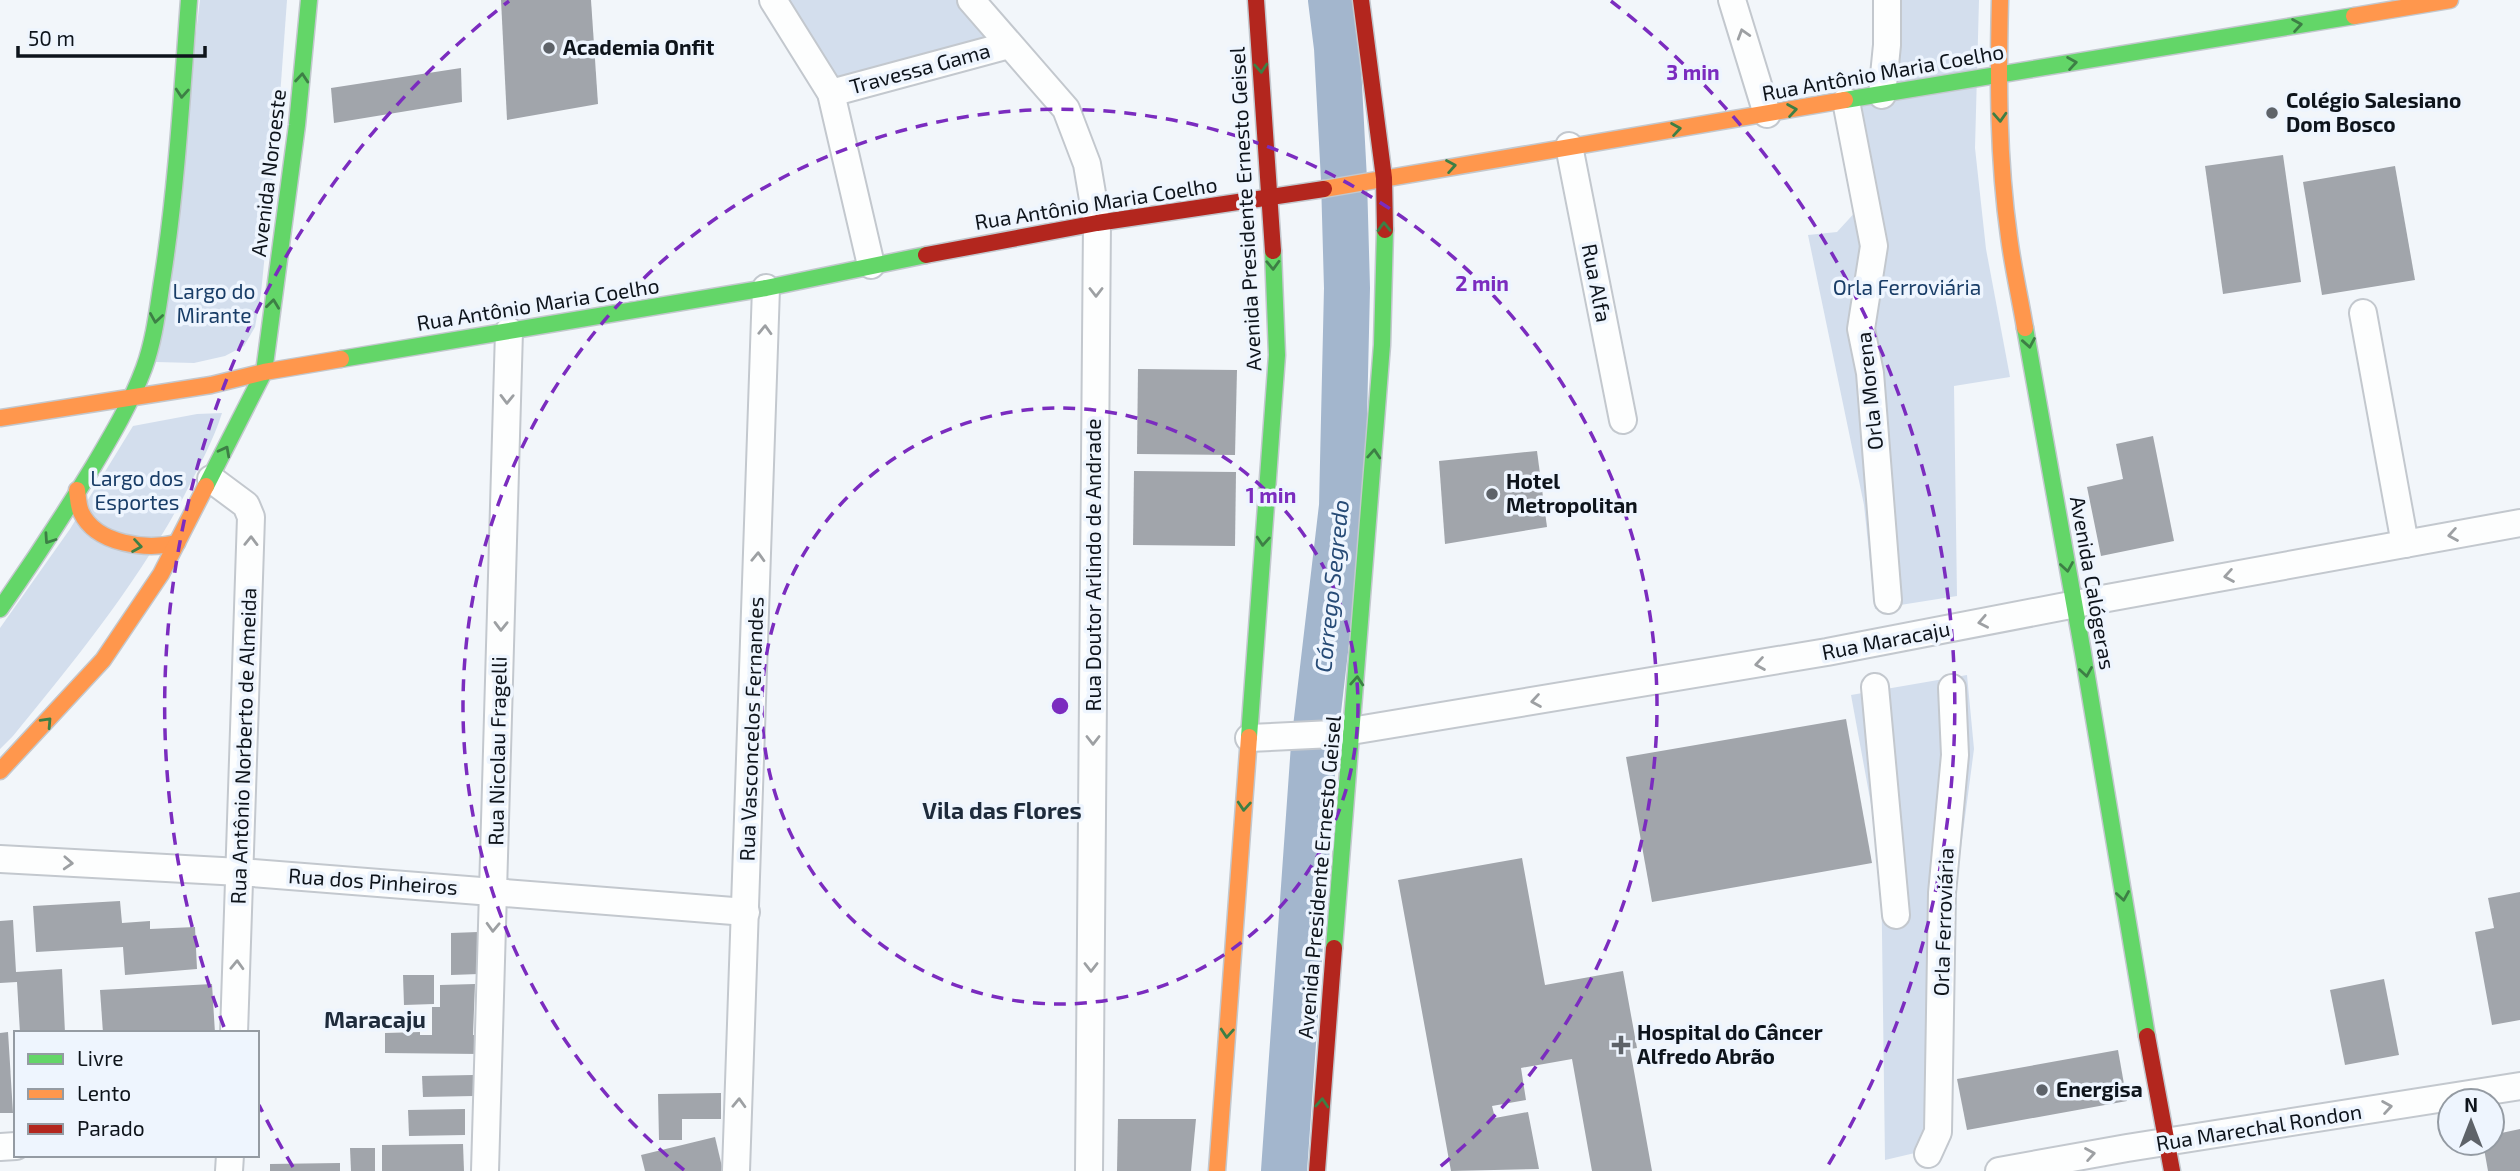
<svg xmlns="http://www.w3.org/2000/svg" width="2520" height="1171" viewBox="0 0 2520 1171" font-family="'Exo 2',sans-serif">
<style>
.green{fill:#d3deed}
.lines{fill:none;stroke-linecap:round;stroke-linejoin:round}
.river{stroke:#a3b6cd;stroke-width:46}
.building{fill:#a1a5ab}
.street-casing{stroke:#c3c8ce;stroke-width:30}
.fast-casing{stroke:#c3c8ce;stroke-width:19}
.slow-casing{stroke:#c3c8ce;stroke-width:19}
.jam-casing{stroke:#c3c8ce;stroke-width:19}
.street{stroke:#fdfefe;stroke-width:26}
.fast{stroke:#63d668;stroke-width:16}
.slow{stroke:#ff974d;stroke-width:16}
.jam{stroke:#b3261e;stroke-width:16}
.oneway{stroke:#3d7f45}
.oneway2{stroke:#9da0a3}
.ring{fill:none;stroke:#7b2cbf;stroke-width:3.5;stroke-dasharray:12 9}
.poi-dot{fill:#5e6369;stroke:#eef5fe;stroke-width:2.5}
.labels{text-anchor:middle;stroke-width:7;stroke-linejoin:round;paint-order:stroke}
.poi-label{font-size:21px;font-weight:bold;fill:#0e141b;stroke:#eef5fe;text-anchor:start}
.street-label{font-size:21px;fill:#0e141b;stroke:#eef5fe}
.park-label{font-size:21px;fill:#193d67;stroke:#eef5fe}
.water-label{font-size:23px;font-style:italic;fill:#274b76;stroke:#eef5fe}
.neighbourhood-label{font-size:23px;font-weight:bold;fill:#1e2b3b;stroke:#eef5fe}
.centre{fill:#7b2cbf;stroke:#eef5fe;stroke-width:3.5}
.ring-label{font-size:21px;text-anchor:middle;font-weight:bold;fill:#7b2cbf;stroke:#eef5fe;stroke-width:7;stroke-linejoin:round;paint-order:stroke}
</style>
<rect width="100%" height="100%" fill="#f2f6fa"/>
<g class="green">
<polygon points="200,0 287,0 278,124 261,293 255,327 244,346 225,356 194,363 156,362"/>
<polygon points="773,0 971,0 1009,45 831,93"/>
<polygon points="1879,0 1979,0 1975,148 1986,249 2010,377 1954,386 1957,596 1875,609 1864,505 1808,235 1837,232 1859,208 1849,147 1880,47"/>
<path d="M222 413C213 442 198 468 184 496 137 584 76 659 13 736L0 749V628L70 529 133 426 197 414Z"/>
<polygon points="1967,675 1974,749 1952,916 1949,1145 1885,1160 1881,859 1851,695"/>
</g>
<g class="lines">
<polyline class="river" points="1284,1171 1314,745 1342,506 1347,288 1344,180 1337,48 1331,0"/>
</g>
<g class="building">
<polygon points="501,0 591,0 598,104 507,120"/>
<polygon points="461,68 462,102 334,123 331,88"/>
<polygon points="2283,155 2301,282 2223,294 2205,166"/>
<polygon points="2395,166 2415,280 2322,295 2303,182"/>
<polygon points="1138,369 1237,370 1235,455 1137,454"/>
<polygon points="2153,436 2174,541 2101,556 2087,487 2123,479 2116,444"/>
<polygon points="1537,451 1547,527 1445,544 1439,461"/>
<polygon points="1134,471 1236,472 1235,546 1133,545"/>
<polygon points="1846,719 1872,863 1652,902 1626,757"/>
<polygon points="1522,858 1545,985 1623,971 1637,1048 1630,1049 1652,1171 1592,1171 1572,1059 1521,1068 1526,1100 1492,1106 1495,1118 1528,1112 1539,1169 1451,1171 1398,880"/>
<polygon points="2520,892 2520,1020 2492,1025 2475,932 2494,928 2488,898"/>
<polygon points="120,901 122,923 150,921 150,929 195,927 197,969 125,975 123,947 36,952 33,906"/>
<polygon points="13,920 16,972 62,969 65,1033 20,1033 17,982 0,983 0,921"/>
<polygon points="478,932 479,974 451,975 451,933"/>
<polygon points="403,975 434,975 434,1004 404,1005"/>
<polygon points="2384,979 2399,1055 2345,1065 2330,990"/>
<polygon points="212,984 215,1033 103,1033 100,990"/>
<polygon points="475,984 473,1035 479,1035 479,1054 385,1053 385,1033 420,1032 420,1035 432,1035 432,1007 440,1007 440,985"/>
<polygon points="8,1032 13,1113 0,1113 0,1033"/>
<polygon points="2118,1050 2127,1101 1967,1130 1957,1079"/>
<polygon points="473,1075 474,1096 423,1097 422,1076"/>
<polygon points="721,1093 721,1119 682,1119 682,1140 659,1140 658,1094"/>
<polygon points="465,1109 465,1135 409,1136 408,1110"/>
<polygon points="1118,1119 1196,1119 1191,1171 1117,1171"/>
<polygon points="2520,1129 2520,1171 2488,1171 2483,1143 2492,1143 2492,1135"/>
<polygon points="715,1137 723,1171 645,1171 641,1155"/>
<polygon points="463,1144 464,1171 382,1171 382,1145"/>
<polygon points="350,1148 375,1148 375,1171 351,1171"/>
<polygon points="340,1163 340,1171 270,1171 270,1164"/>
</g>
<g class="lines">
<g class="street-casing">
<g id="street">
<polyline points="773,0 831,93 871,265"/>
<polyline points="971,0 1066,109 1087,164 1097,223 1089,1171"/>
<polyline points="1732,0 1767,114"/>
<polyline points="831,93 1009,45"/>
<polyline points="1882,95 1887,45 1887,0"/>
<polyline points="1846,101 1874,246 1861,329 1870,373 1888,600"/>
<polyline points="1569,146 1623,420"/>
<polyline points="2363,313 2405,544"/>
<polyline points="211,479 246,505 251,517 234,1033"/>
<polyline points="1875,687 1896,915"/>
<polyline points="1249,738 1333,734 1827,652 2102,599 2520,523"/>
<polyline points="0,859 240,872 746,912"/>
<polyline points="0,1147 16,1146"/>
<polyline points="1928,1154 1938,1132 1942,893 1955,755 1952,688"/>
<polyline points="229,1171 230,1155"/>
<polyline points="485,1171 509,331"/>
<polyline points="736,1171 766,288"/>
<polyline points="1999,1171 2127,1148 2520,1086"/>
</g>
</g>
<g class="fast-casing">
<g id="fast">
<polyline points="1845,100 2354,16"/>
<polyline points="2025,328 2083,653 2147,1036"/>
<polyline points="341,359 766,288 926,255"/>
<polyline points="206,486 264,372 297,125 309,0"/>
<path d="M0 609C33 562 63 516 93 467 112 435 131 403 144 368 155 338 158 306 163 275 177 184 182 92 189 0"/>
<polyline points="1249,737 1277,355 1273,251"/>
<polyline points="1334,948 1382,345 1385,230"/>
</g>
</g>
<g class="slow-casing">
<g id="slow">
<path d="M2000 0C1998 79 1998 159 2009 237 2013 268 2020 298 2025 328"/>
<polyline points="2354,16 2450,0"/>
<polyline points="1324,189 1845,100"/>
<polyline points="0,418 211,385 264,372 341,359"/>
<path d="M77 490C78 497 78 505 81 512 96 545 147 550 177 543"/>
<polyline points="0,771 103,660 161,574 206,486"/>
<polyline points="1217,1171 1249,737"/>
</g>
</g>
<g class="jam-casing">
<g id="jam">
<polyline points="1256,0 1273,251"/>
<polyline points="1361,0 1384,178 1385,230"/>
<polyline points="926,255 1097,223 1324,189"/>
<polyline points="2147,1036 2172,1171"/>
<polyline points="1317,1171 1334,948"/>
</g>
</g>
<use href="#street" class="street"/>
<use href="#fast" class="fast"/>
<use href="#slow" class="slow"/>
<use href="#jam" class="jam"/>
</g>
<defs><path id="oneway-chevron" d="M-2-3.5L2.5 0L-2 3.5" fill="none" stroke-width="1.6" stroke-linecap="round" stroke-linejoin="round" transform="scale(1.75)"/></defs>
<g class="oneway">
<use href="#oneway-chevron" transform="translate(2297 25) rotate(-9)"/>
<use href="#oneway-chevron" transform="translate(2072 63) rotate(-9)"/>
<use href="#oneway-chevron" transform="translate(1261 68) rotate(86)"/>
<use href="#oneway-chevron" transform="translate(302 78) rotate(-85)"/>
<use href="#oneway-chevron" transform="translate(182 93) rotate(94)"/>
<use href="#oneway-chevron" transform="translate(1792 110) rotate(-9)"/>
<use href="#oneway-chevron" transform="translate(2000 117) rotate(87)"/>
<use href="#oneway-chevron" transform="translate(1676 129) rotate(-9)"/>
<use href="#oneway-chevron" transform="translate(1451 166) rotate(-10)"/>
<use href="#oneway-chevron" transform="translate(1384 227) rotate(-91)"/>
<use href="#oneway-chevron" transform="translate(1273 265) rotate(88)"/>
<use href="#oneway-chevron" transform="translate(273 304) rotate(-83)"/>
<use href="#oneway-chevron" transform="translate(156 318) rotate(99)"/>
<use href="#oneway-chevron" transform="translate(2029 343) rotate(80)"/>
<use href="#oneway-chevron" transform="translate(225 451) rotate(-62)"/>
<use href="#oneway-chevron" transform="translate(1374 454) rotate(-86)"/>
<use href="#oneway-chevron" transform="translate(49 539) rotate(124)"/>
<use href="#oneway-chevron" transform="translate(1263 541) rotate(94)"/>
<use href="#oneway-chevron" transform="translate(137 546) rotate(9)"/>
<use href="#oneway-chevron" transform="translate(2067 567) rotate(81)"/>
<use href="#oneway-chevron" transform="translate(2086 672) rotate(81)"/>
<use href="#oneway-chevron" transform="translate(1357 681) rotate(-86)"/>
<use href="#oneway-chevron" transform="translate(47 722) rotate(-47)"/>
<use href="#oneway-chevron" transform="translate(1244 806) rotate(94)"/>
<use href="#oneway-chevron" transform="translate(2123 896) rotate(81)"/>
<use href="#oneway-chevron" transform="translate(1227 1033) rotate(94)"/>
<use href="#oneway-chevron" transform="translate(1322 1103) rotate(-86)"/>
</g>
<g class="oneway2">
<use href="#oneway-chevron" transform="translate(1743 34) rotate(-107)"/>
<use href="#oneway-chevron" transform="translate(1096 292) rotate(90)"/>
<use href="#oneway-chevron" transform="translate(765 330) rotate(-88)"/>
<use href="#oneway-chevron" transform="translate(507 399) rotate(91)"/>
<use href="#oneway-chevron" transform="translate(2453 535) rotate(170)"/>
<use href="#oneway-chevron" transform="translate(251 541) rotate(-89)"/>
<use href="#oneway-chevron" transform="translate(758 557) rotate(-88)"/>
<use href="#oneway-chevron" transform="translate(2229 576) rotate(170)"/>
<use href="#oneway-chevron" transform="translate(1983 622) rotate(169)"/>
<use href="#oneway-chevron" transform="translate(501 626) rotate(91)"/>
<use href="#oneway-chevron" transform="translate(1760 664) rotate(171)"/>
<use href="#oneway-chevron" transform="translate(1536 701) rotate(171)"/>
<use href="#oneway-chevron" transform="translate(1093 740) rotate(90)"/>
<use href="#oneway-chevron" transform="translate(68 863) rotate(3)"/>
<use href="#oneway-chevron" transform="translate(493 927) rotate(92)"/>
<use href="#oneway-chevron" transform="translate(237 965) rotate(-88)"/>
<use href="#oneway-chevron" transform="translate(1091 967) rotate(90)"/>
<use href="#oneway-chevron" transform="translate(739 1103) rotate(-88)"/>
<use href="#oneway-chevron" transform="translate(2387 1107) rotate(-9)"/>
<use href="#oneway-chevron" transform="translate(2090 1154) rotate(-10)"/>
</g>
<g class="ring">
<circle cx="1060" cy="706" r="298"/>
<path d="M684 1170A597 597 0 1 1 1436 1170"/>
<path d="M293 1167A895 895 0 0 1 259 1105M224 1027A895 895 0 0 1 509 1M1611 1A895 895 0 0 1 1827 1167"/>
</g>
<g class="poi-dot">
<circle cx="549" cy="48" r="7"/>
<circle cx="2272" cy="113" r="7"/>
<circle cx="1492" cy="494" r="7"/>
<path d="M1617.5 1034.5h7v7h7v7h-7v7h-7v-7h-7v-7h7z"/>
<circle cx="2042" cy="1090" r="7"/>
</g>
<g class="labels">
<g class="poi-label">
<text x="563" y="55">Academia Onfit</text>
<text x="2286" y="108">Colégio Salesiano<tspan x="2286" dy="24">Dom Bosco</tspan></text>
<text x="1506" y="489">Hotel<tspan x="1506" dy="24">Metropolitan</tspan></text>
<text x="1637" y="1040">Hospital do Câncer<tspan x="1637" dy="24">Alfredo Abrão</tspan></text>
<text x="2056" y="1097">Energisa</text>
</g>
<g class="street-label">
<text transform="translate(920 69) rotate(-15)" y="7">Travessa Gama</text>
<text transform="translate(1883 73) rotate(-10)" y="7">Rua Antônio Maria Coelho</text>
<text transform="translate(269 173) rotate(-83)" y="7">Avenida Noroeste</text>
<text transform="translate(1096 204) rotate(-9)" y="7">Rua Antônio Maria Coelho</text>
<text transform="translate(1246 209) rotate(-93)" y="7">Avenida Presidente Ernesto Geisel</text>
<text transform="translate(1596 283) rotate(79)" y="7">Rua Alfa</text>
<text transform="translate(538 305) rotate(-9)" y="7">Rua Antônio Maria Coelho</text>
<text transform="translate(1870 391) rotate(-96)" y="7">Orla Morena</text>
<text transform="translate(1094 565) rotate(-90)" y="7">Rua Doutor Arlindo de Andrade</text>
<text transform="translate(2092 583) rotate(80)" y="7">Avenida Calógeras</text>
<text transform="translate(1886 641) rotate(-11)" y="7">Rua Maracaju</text>
<text transform="translate(752 729) rotate(-88)" y="7">Rua Vasconcelos Fernandes</text>
<text transform="translate(244 746) rotate(-88)" y="7">Rua Antônio Norberto de Almeida</text>
<text transform="translate(498 751) rotate(-89)" y="7">Rua Nicolau Fragelli</text>
<text transform="translate(1320 877) rotate(-85)" y="7">Avenida Presidente Ernesto Geisel</text>
<text transform="translate(373 882) rotate(4)" y="7">Rua dos Pinheiros</text>
<text transform="translate(1944 922) rotate(-88)" y="7">Orla Ferroviária</text>
<text transform="translate(2259 1128) rotate(-9)" y="7">Rua Marechal Rondon</text>
</g>
<g class="park-label">
<text x="1907" y="295">Orla Ferroviária</text>
<text x="214" y="299">Largo do<tspan x="214" dy="24">Mirante</tspan></text>
<text x="137" y="486">Largo dos<tspan x="137" dy="24">Esportes</tspan></text>
</g>
<g class="water-label">
<text transform="translate(1332 586) rotate(-84)" y="8">Córrego Segredo</text>
</g>
<g class="neighbourhood-label">
<text x="1002" y="819">Vila das Flores</text>
<text x="375" y="1028">Maracaju</text>
</g>
</g>
<circle cx="1060" cy="706" r="10" class="centre"/>
<g class="ring-label">
<text x="1693" y="80">3 min</text>
<text x="1482" y="291">2 min</text>
<text x="1271" y="503">1 min</text>
</g>
<rect x="14" y="1031" width="245" height="126" fill="#eef5fe" stroke="#949ba3" stroke-width="2"/>
<rect x="28" y="1054" width="35" height="10" fill="#63d668" stroke="#949ba3" stroke-width="2"/>
<text x="77" y="1066" font-size="21" fill="#0e141b">Livre</text>
<rect x="28" y="1089" width="35" height="10" fill="#ff974d" stroke="#949ba3" stroke-width="2"/>
<text x="77" y="1101" font-size="21" fill="#0e141b">Lento</text>
<rect x="28" y="1124" width="35" height="10" fill="#b3261e" stroke="#949ba3" stroke-width="2"/>
<text x="77" y="1136" font-size="21" fill="#0e141b">Parado</text>
<g transform="translate(2471 1122)"><circle r="33" fill="#eef5fe" stroke="#949ba3" stroke-width="2"/>
<path d="M0-5L12 26L0 18L-12 26Z" fill="#5e6369"/>
<text y="-10" font-size="19" font-weight="bold" text-anchor="middle" fill="#0e141b">N</text>
</g>
<path d="M18 46v10h187v-10" fill="none" stroke="#0e141b" stroke-width="3.5"/>
<text x="28" y="46" font-size="21" fill="#0e141b" stroke="#eef5fe" stroke-width="5" paint-order="stroke">50 m</text>
</svg>
